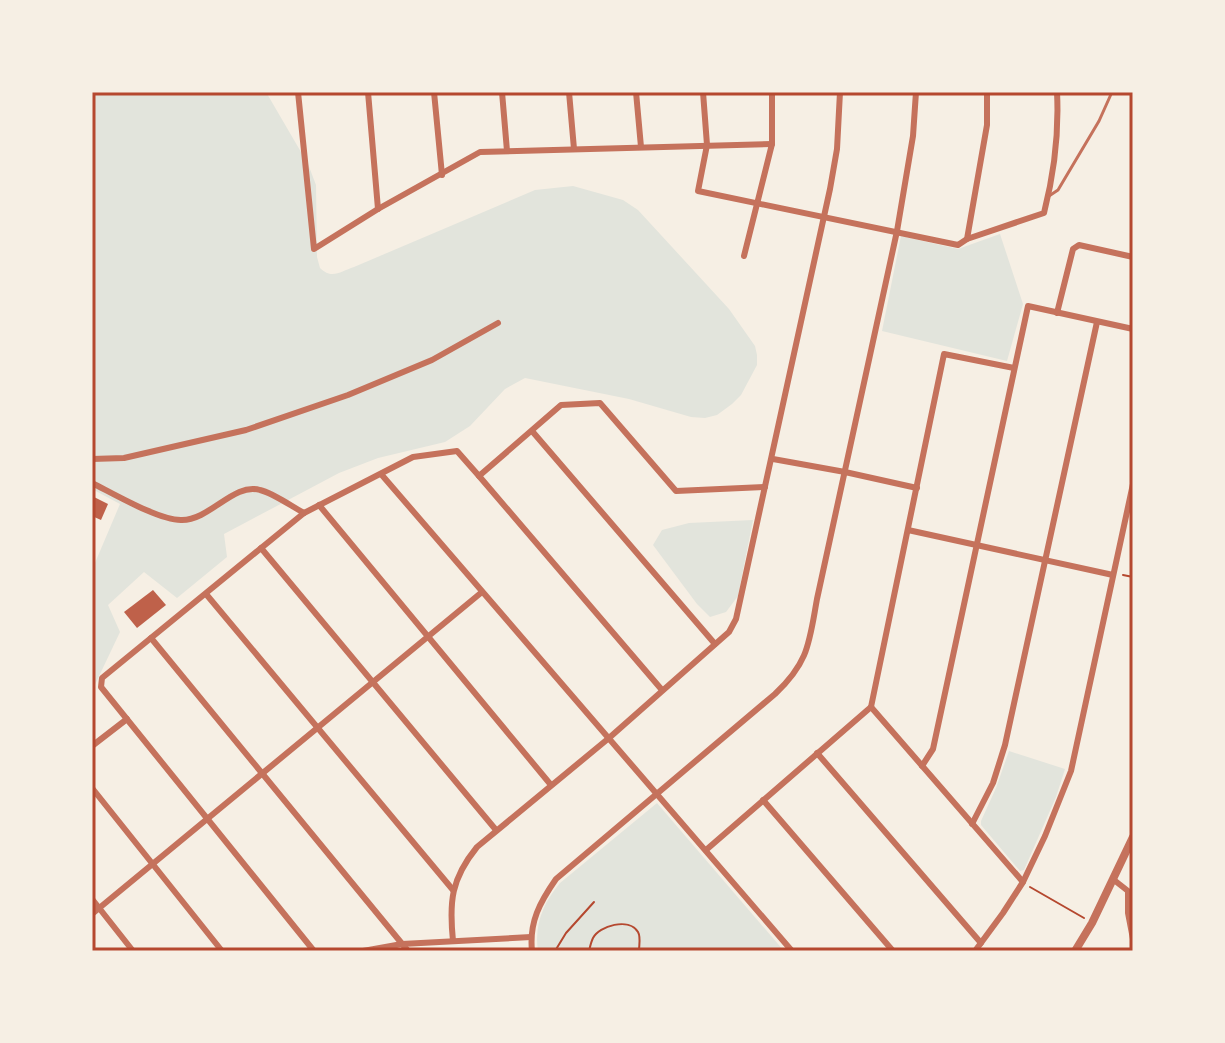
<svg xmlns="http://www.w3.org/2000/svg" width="1225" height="1043" viewBox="0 0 1225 1043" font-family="Arial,sans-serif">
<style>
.green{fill:#e2e4dc}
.building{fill:#bf614a}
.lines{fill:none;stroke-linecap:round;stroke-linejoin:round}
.path{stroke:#b5482f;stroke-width:2}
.service{stroke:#c5725c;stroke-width:3}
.minor{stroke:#c5725c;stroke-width:6}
.tertiary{stroke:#c5725c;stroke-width:8}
.neatline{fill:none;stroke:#b5482f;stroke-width:3}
</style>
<rect width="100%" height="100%" fill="#f6efe4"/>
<g class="green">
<path d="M92 92H266L308 164 316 185 317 257 320 268C332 280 341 271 354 267L535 190 573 186 623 200 638 210 729 309 755 346 757 355V365L741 395 732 404 717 415 705 418 691 417 629 399 525 378 505 389 470 426 445 442 378 458 339 473 224 534 227 557 177 598 144 572 108 605 120 632 92 691V570L120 504 92 489Z"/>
<polygon points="1000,234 1023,304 1007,361 882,331 901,236 958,249"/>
<polygon points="753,520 738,596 726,612 710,617 697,604 653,545 662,530 689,523"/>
<polygon points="1009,751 1065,769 1056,797 1024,870 1020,871 981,825 981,821 996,788"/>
<path d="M657 803 784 951H538C534 925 543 903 560 883Z"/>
</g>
<g class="building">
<polygon points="92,496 108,504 101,520 92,516"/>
<polygon points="153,590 166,605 137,628 124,612"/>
</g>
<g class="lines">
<g class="path">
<polyline points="1123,575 1133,577"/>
<polyline points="1030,887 1084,918"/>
<polyline points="555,951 566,933 594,902"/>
<path d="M589 951C590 947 591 942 593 938 599 926 629 917 638 932 641 937 639 945 639 951"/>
</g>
<polyline class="service" points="1049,196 1058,190 1099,121 1112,92"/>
<g class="minor">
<polyline points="298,92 314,249 378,209 480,152 772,144"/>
<polyline points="368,92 378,209"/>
<polyline points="434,92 442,175"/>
<polyline points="502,92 507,151"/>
<polyline points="569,92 574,149"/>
<polyline points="636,92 641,147"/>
<polyline points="703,92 707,145 698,191 958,245 967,239 987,125 987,92"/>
<path d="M967 239 1044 213C1054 174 1059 131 1057 92"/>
<polyline points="744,256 772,144 772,92"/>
<polyline points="1057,313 1073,249 1079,245 1133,257"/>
<polyline points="532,431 715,644"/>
<polyline points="92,459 124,458 246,430 348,395 432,360 498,323"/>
<polyline points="773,459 845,472 917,488"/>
<polyline points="381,474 792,951"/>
<polyline points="479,476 662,690"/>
<path d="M92 483C114 494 160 521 182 520 210 520 234 482 260 490 273 493 291 506 304 513"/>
<polyline points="319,505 551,785"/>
<polyline points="908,530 1113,575"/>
<polyline points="261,548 496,830"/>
<polyline points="206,594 453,890"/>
<polyline points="151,638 408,951"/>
<polyline points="871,707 1023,882"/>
<polyline points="92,746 127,719"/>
<polyline points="817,753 981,943"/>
<polyline points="922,766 933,749 1028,306 1133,329"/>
<polyline points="92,788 222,951"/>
<polyline points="763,800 893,951"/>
<polyline points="972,824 993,783 1005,745 1097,322"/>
<polyline points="706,850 871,707 944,354 1014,368"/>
<polyline points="1114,880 1128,891 1128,913 1133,939"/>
<polyline points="92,899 133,951"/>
<polyline points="92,914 482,592"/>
<path d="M453 941C449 902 451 879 477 847L609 738 729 632 736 619 830 189 837 149 840 92"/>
<polyline points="314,951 101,687 102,678 304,513 413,457 457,451 479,476 561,405 600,403 676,491 765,487"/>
<polyline points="363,951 402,944 531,937"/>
<path d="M532 951C529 922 540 902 556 879L775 694C809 662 809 643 817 599L897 231 913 136 916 92"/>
<polyline points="975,951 1003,913 1023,882 1045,836 1071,771 1133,484"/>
</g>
<polyline class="tertiary" points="1075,951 1092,923 1133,837"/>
</g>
<rect width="1225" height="1043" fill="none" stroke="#f6efe4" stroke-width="188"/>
<rect x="94" y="94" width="1037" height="855" class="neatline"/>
</svg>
